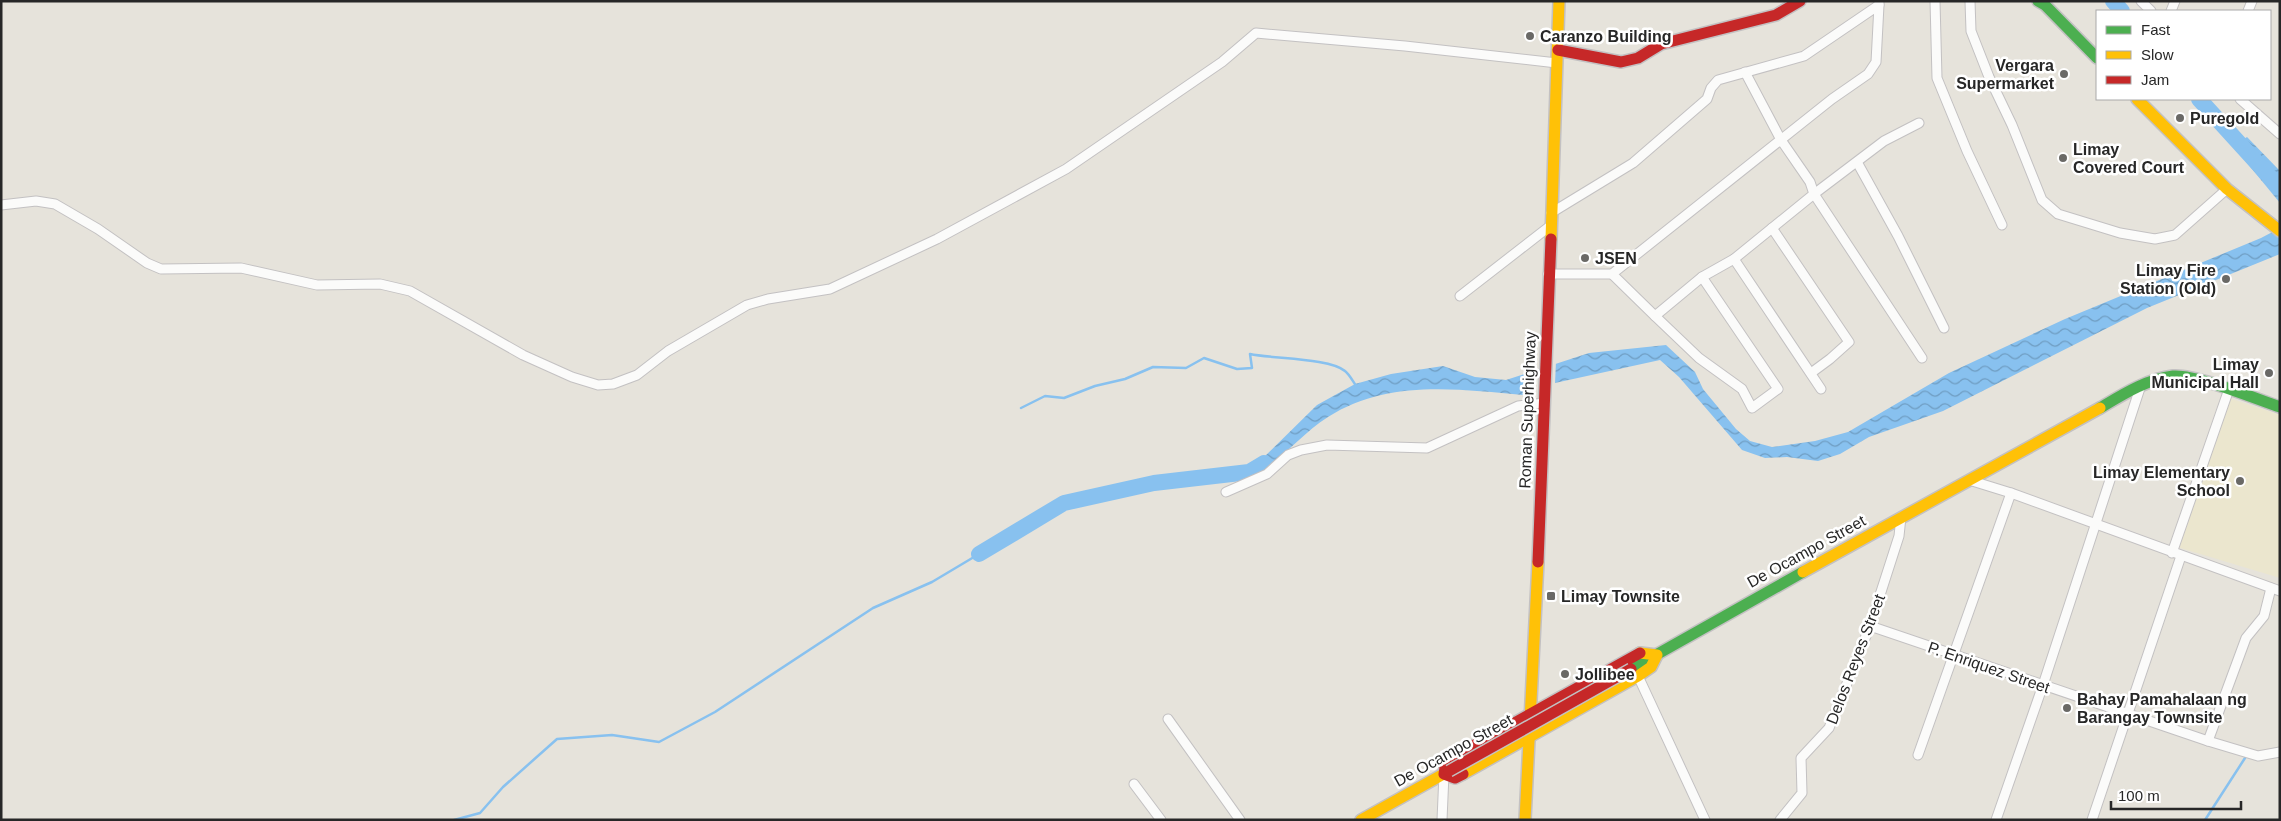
<svg xmlns="http://www.w3.org/2000/svg" width="2281" height="821" viewBox="0 0 2281 821" font-family="Arial,sans-serif">
<style>
.education{fill:#ebe6ce}
.water{fill:url(#water-waves)}
.pier{fill:#e6e3db}
.lines{fill:none;stroke-linecap:round;stroke-linejoin:round}
.stream{stroke:#88c1ef;stroke-width:2.5}
.river{stroke:#88c1ef;stroke-width:16}
.street-casing{stroke:#c3c1c2;stroke-width:11}
.fast-casing{stroke:#c3c1c2;stroke-width:14}
.slow-casing{stroke:#c3c1c2;stroke-width:14}
.jam-casing{stroke:#c3c1c2;stroke-width:14}
.street{stroke:#fbfbfa;stroke-width:9}
.fast{stroke:#4caf50;stroke-width:11}
.slow{stroke:#ffc107;stroke-width:11}
.jam{stroke:#c62828;stroke-width:11}
.jam-bridge-casing{stroke:#c3c1c2;stroke-width:14;stroke-linecap:butt}
.jam-bridge{stroke:#c62828;stroke-width:11}
.poi-dot{fill:#6a6966;stroke:#fff;stroke-width:2}
.labels{text-anchor:middle;stroke-width:5;stroke-linejoin:round;paint-order:stroke}
.poi-label{font-size:16px;font-weight:bold;fill:#272727;stroke:#fff;text-anchor:start}
.street-label{font-size:16px;fill:#272727;stroke:#fff}
</style>
<defs>
<pattern id="water-waves" width="16" height="10" patternUnits="userSpaceOnUse" patternTransform="scale(1.25)"><rect width="16" height="10" fill="#88c1ef"/><path d="M0 5q4-4 8 0t8 0" fill="none" stroke="#6f9dc2"/></pattern>
</defs>
<rect width="100%" height="100%" fill="#e6e3db"/>
<polygon class="education" points="2229,398 2280,415 2280,578 2177,547"/>
<g class="water">
<polygon points="2247,137 2280,171 2280,203 2233,146"/>
<path d="M2280 228V254L2147 308 1943 411 1869 437 1840 454 1818 461 1787 457 1765 458 1742 450 1679 377 1660 360 1532 388 1523 395C1457 389 1387 379 1328 417 1299 435 1279 465 1247 479L1245 467 1261 460 1317 405 1355 384 1391 374 1443 366 1475 377 1506 380 1589 353 1666 345 1695 372 1703 389 1736 429 1750 441 1772 447 1815 441 1848 432 1949 373 2065 319 2261 238Z"/>
</g>
<polygon class="pier" points="1556,361 1555,384 1533,389 1534,368"/>
<g class="lines">
<g class="stream">
<path d="M1021 408 1045 396 1064 398 1095 386 1125 379 1153 367 1186 368 1204 358 1237 369 1252 368 1250 354C1273 359 1330 358 1345 371 1350 375 1353 382 1357 387"/>
<polyline points="454,820 480,813 503,787 557,739 612,735 659,742 715,712 873,608 932,582 979,554"/>
<polyline points="2205,820 2245,758"/>
</g>
<g class="river">
<polyline points="2113,1 2122,11"/>
<polyline points="2199,99 2280,188"/>
<polyline points="979,554 1064,503 1154,483 1249,472 1264,463"/>
</g>
<g class="street-casing">
<g id="street">
<polyline points="1935,1 1937,78 1967,151 2002,225"/>
<polyline points="1970,1 1971,31 1989,77 2012,125 2042,200 2058,214 2120,233 2155,239 2175,235 2227,189"/>
<polyline points="2141,1 2151,11"/>
<polyline points="2171,11 2175,1"/>
<polyline points="2248,11 2252,1"/>
<polyline points="2240,99 2280,134"/>
<polyline points="1919,123 1884,141 1814,194 1922,358"/>
<polyline points="1857,162 1898,236 1944,328"/>
<polyline points="1,205 36,201 55,204 98,229 147,263 161,269 241,268 317,285 380,284 410,291 523,355 572,377 598,385 613,384 637,375 668,351 747,305 768,299 830,289 937,239 1066,169 1222,62 1256,33 1405,46 1557,63"/>
<polyline points="1551,213 1633,163 1707,99 1711,88 1718,80 1804,56 1879,5 1879,2"/>
<polyline points="1772,228 1849,342 1830,359 1811,373"/>
<polyline points="1734,259 1821,389"/>
<polyline points="1548,274 1612,274 1832,99 1868,74 1876,62 1879,5"/>
<polyline points="1612,274 1655,316 1702,277 1734,259 1814,194 1810,182 1781,140 1745,72"/>
<polyline points="1460,296 1550,226"/>
<polyline points="1655,316 1699,358 1742,389 1752,408 1778,389 1702,277"/>
<polyline points="1969,480 2011,493 2280,591"/>
<polyline points="1226,492 1267,474 1288,455 1301,450 1327,445 1427,448 1518,406 1545,403"/>
<polyline points="2172,553 2229,389"/>
<polyline points="1870,626 2208,741 2258,756 2280,752"/>
<polyline points="1638,676 1705,820"/>
<polyline points="1168,719 1240,820"/>
<polyline points="2208,741 2246,638 2264,616 2271,588"/>
<polyline points="1918,755 2011,493"/>
<polyline points="1134,784 1161,820"/>
<polyline points="1442,820 1444,774"/>
<polyline points="1780,820 1802,793 1801,758 1829,728 1870,626 1899,536 1901,517"/>
<polyline points="1996,820 2043,685 2141,385"/>
<polyline points="2092,820 2181,556"/>
</g>
</g>
<g class="fast-casing">
<g id="fast">
<polyline points="2038,1 2045,5 2097,58"/>
<path d="M2100 408C2122 395 2147 379 2173 376 2196 374 2256 399 2280 407"/>
<polyline points="1631,669 1803,572"/>
</g>
</g>
<g class="slow-casing">
<g id="slow">
<polyline points="2137,99 2227,189 2280,231"/>
<polyline points="1551,239 1559,1"/>
<polyline points="1803,572 2100,408"/>
<polyline points="1463,774 1638,676 1651,667 1657,655 1640,653"/>
<polyline points="1361,820 1449,771"/>
<polyline points="1525,820 1538,562"/>
</g>
</g>
<g class="jam-casing">
<g id="jam">
<polyline points="1558,50 1621,62 1638,58 1661,44 1776,15 1800,1"/>
<polyline points="1538,562 1551,239"/>
<polyline points="1463,774 1455,778 1444,774 1446,761 1640,653"/>
</g>
</g>
<use href="#street" class="street"/>
<use href="#fast" class="fast"/>
<use href="#slow" class="slow"/>
<use href="#jam" class="jam"/>
<g class="jam-bridge-casing">
<polyline id="jam-bridge" points="1449,771 1631,669"/>
</g>
<use href="#jam-bridge" class="jam-bridge"/>
</g>
<g class="poi-dot">
<circle cx="1530" cy="36" r="5"/>
<circle cx="2064" cy="74" r="5"/>
<circle cx="2180" cy="118" r="5"/>
<circle cx="2063" cy="158" r="5"/>
<circle cx="1585" cy="258" r="5"/>
<circle cx="2226" cy="279" r="5"/>
<circle cx="2269" cy="373" r="5"/>
<circle cx="2240" cy="481" r="5"/>
<rect x="1546" y="591" width="10" height="10" rx="2.5"/>
<circle cx="1565" cy="674" r="5"/>
<circle cx="2067" cy="708" r="5"/>
</g>
<g class="labels">
<g class="poi-label">
<text x="1540" y="42">Caranzo Building</text>
<text x="2054" y="71" text-anchor="end">Vergara<tspan x="2054" dy="18">Supermarket</tspan></text>
<text x="2190" y="124">Puregold</text>
<text x="2073" y="155">Limay<tspan x="2073" dy="18">Covered Court</tspan></text>
<text x="1595" y="264">JSEN</text>
<text x="2216" y="276" text-anchor="end">Limay Fire<tspan x="2216" dy="18">Station (Old)</tspan></text>
<text x="2259" y="370" text-anchor="end">Limay<tspan x="2259" dy="18">Municipal Hall</tspan></text>
<text x="2230" y="478" text-anchor="end">Limay Elementary<tspan x="2230" dy="18">School</tspan></text>
<text x="1561" y="602">Limay Townsite</text>
<text x="1575" y="680">Jollibee</text>
<text x="2077" y="705">Bahay Pamahalaan ng<tspan x="2077" dy="18">Barangay Townsite</tspan></text>
</g>
<g class="street-label">
<text transform="translate(1527 410) rotate(-88)" y="6">Roman Superhighway</text>
<text transform="translate(1806 551) rotate(-29)" y="6">De Ocampo Street</text>
<text transform="translate(1855 659) rotate(-69)" y="6">Delos Reyes Street</text>
<text transform="translate(1989 667) rotate(19)" y="6">P. Enriquez Street</text>
<text transform="translate(1453 750) rotate(-29)" y="6">De Ocampo Street</text>
</g>
</g>
<rect width="2281" height="821" fill="none" stroke="#272727" stroke-width="5"/>
<rect x="2096" y="10" width="175" height="90" fill="#ffffff" stroke="#a9a9a9"/>
<rect x="2106" y="26" width="25" height="8" fill="#4caf50" stroke="#a9a9a9"/>
<text x="2141" y="35" font-size="15" fill="#272727">Fast</text>
<rect x="2106" y="51" width="25" height="8" fill="#ffc107" stroke="#a9a9a9"/>
<text x="2141" y="60" font-size="15" fill="#272727">Slow</text>
<rect x="2106" y="76" width="25" height="8" fill="#c62828" stroke="#a9a9a9"/>
<text x="2141" y="85" font-size="15" fill="#272727">Jam</text>
<path d="M2111 801v8h130v-8" fill="none" stroke="#272727" stroke-width="2.5"/>
<text x="2118" y="801" font-size="15" fill="#272727" stroke="#ffffff" stroke-width="4" paint-order="stroke">100 m</text>
</svg>
